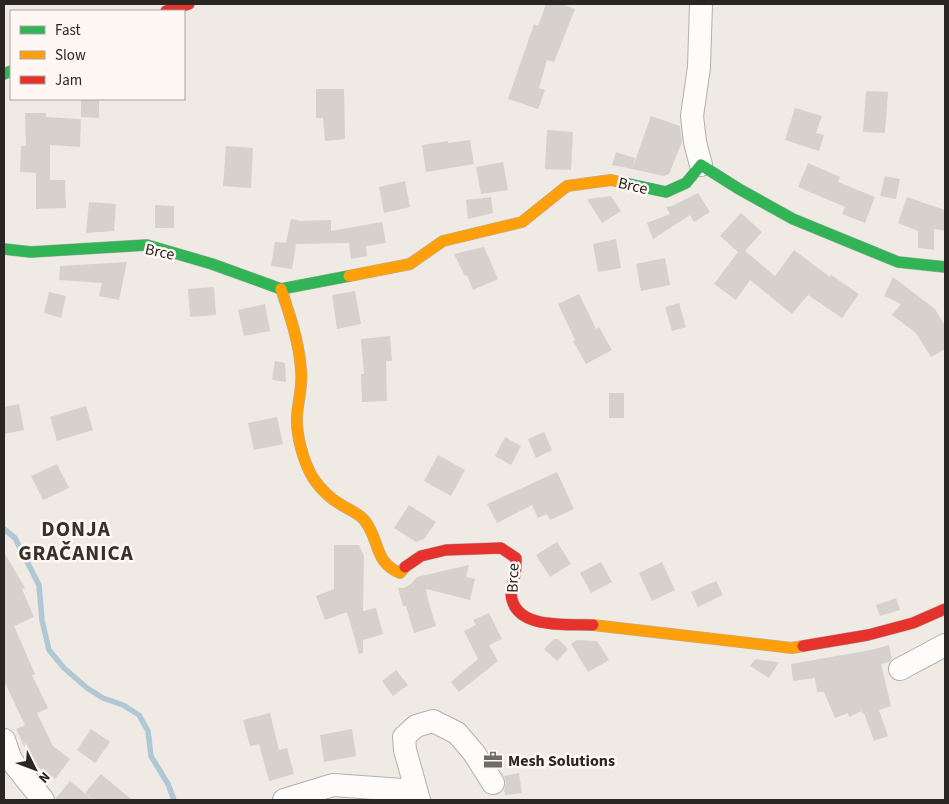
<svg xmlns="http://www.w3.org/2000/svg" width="949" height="804" viewBox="0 0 949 804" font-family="'Source Sans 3',sans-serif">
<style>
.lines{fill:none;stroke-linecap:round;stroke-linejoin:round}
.stream{stroke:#b0c7d4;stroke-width:5.5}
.building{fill:#d6d1cd}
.street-casing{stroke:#b4afac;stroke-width:24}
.fast-casing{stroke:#b4afac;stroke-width:12}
.slow-casing{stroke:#b4afac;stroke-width:12}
.jam-casing{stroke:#b4afac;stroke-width:12}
.street{stroke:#fdfcfb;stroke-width:22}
.fast{stroke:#30b455;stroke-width:11}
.slow{stroke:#ff9f0a;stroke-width:11}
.jam{stroke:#e5322d;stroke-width:11}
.labels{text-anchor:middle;stroke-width:5;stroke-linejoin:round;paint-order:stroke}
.street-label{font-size:16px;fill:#2a2623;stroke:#fef7f3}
.poi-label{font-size:16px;font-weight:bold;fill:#2a2623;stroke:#fef7f3;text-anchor:start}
.district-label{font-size:21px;font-weight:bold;letter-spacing:1px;fill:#38302a;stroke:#fef7f3}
</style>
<rect width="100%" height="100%" fill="#f0eae5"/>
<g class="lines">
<polyline class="stream" points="4,529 15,538 39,585 42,620 49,650 64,668 87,688 103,698 123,705 139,715 148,731 151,756 168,784 174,800"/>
</g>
<g class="building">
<polygon points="546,4 562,4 575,9 554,62 547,60 539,88 545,90 538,109 508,99 534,24 538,26"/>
<polygon points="316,89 344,89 345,139 325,141 323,118 316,118"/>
<polygon points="866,91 888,92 885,133 863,132"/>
<polygon points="81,99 99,99 99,118 81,117"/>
<polygon points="795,108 822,116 816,133 824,135 819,151 785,140"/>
<polygon points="25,113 46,113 46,117 81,119 80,147 50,145 50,180 65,180 66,208 36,209 36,173 20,172 21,146 26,146"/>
<polygon points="651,116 680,126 682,142 669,174 664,176 632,169"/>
<polygon points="547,130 573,132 571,170 545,169"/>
<polygon points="470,140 474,164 426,172 422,145 448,141 448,143"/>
<polygon points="226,146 253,148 251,188 223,186"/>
<polygon points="616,152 635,158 632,169 612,165"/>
<polygon points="503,162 508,190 481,194 476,167"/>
<polygon points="808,163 840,177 838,182 875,197 865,223 842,214 845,207 798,187"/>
<polygon points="885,176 900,179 896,199 880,196"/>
<polygon points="405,181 410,207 384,213 379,187"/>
<polygon points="698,193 710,212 694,222 690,215 653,239 647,223 670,214 666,207 672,206"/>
<polygon points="611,196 621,211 602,223 587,199"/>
<polygon points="491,197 493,213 468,219 466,200"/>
<polygon points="907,197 945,210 945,231 934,229 934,250 918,248 918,231 898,223"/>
<polygon points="89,202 116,204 114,231 86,233"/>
<polygon points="155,205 174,206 174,228 155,228"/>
<polygon points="741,213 762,232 745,251 775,276 794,250 830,277 831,275 859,294 842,318 808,295 792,314 750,280 736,300 714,284 738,252 720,236"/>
<polygon points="291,219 300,221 331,220 331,231 382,222 386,243 366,246 367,256 351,259 349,243 294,244 296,245 292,269 271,266 275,242 286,243"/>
<polygon points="616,239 621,268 598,272 593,244"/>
<polygon points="484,247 498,279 473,290 467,275 465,276 454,254"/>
<polygon points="665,258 670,285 641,291 636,264"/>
<polygon points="127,262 119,300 99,296 102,283 59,280 60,266"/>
<polygon points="893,277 935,309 945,326 945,349 931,357 916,333 892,315 901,304 884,296"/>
<polygon points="214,287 216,315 190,317 188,289"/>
<polygon points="355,291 361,324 337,329 332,295"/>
<polygon points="49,292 66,296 61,318 44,313"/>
<polygon points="579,294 596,329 599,327 612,350 586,364 573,341 575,340 558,304"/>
<polygon points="679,303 686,327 672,331 665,307"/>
<polygon points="265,304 270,331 244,336 238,310"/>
<polygon points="390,336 392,361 386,361 387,401 362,402 361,374 364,374 361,339"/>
<polygon points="275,361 285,363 286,382 272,380"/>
<rect x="609" y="393" width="15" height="25"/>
<polygon points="19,404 24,430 4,434 4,407"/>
<polygon points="86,406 93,430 57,441 50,417"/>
<polygon points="277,417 283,444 254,450 248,423"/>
<polygon points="544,432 552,450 536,458 528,439"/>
<polygon points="505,437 521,446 511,465 495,456"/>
<polygon points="438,455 465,470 451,496 424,481"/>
<polygon points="57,464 69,488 43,500 31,476"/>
<polygon points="557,472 574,509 550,520 547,514 538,518 532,505 497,523 487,504"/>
<polygon points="409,505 436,522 424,539 416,542 394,528"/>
<polygon points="557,542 571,564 550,577 536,555"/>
<polygon points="334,545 359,545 364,556 363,611 376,608 383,634 363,640 363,653 359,654 347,612 325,620 316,596 334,589"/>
<polygon points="4,552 25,588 22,589 34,617 14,626 35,674 32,675 48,708 37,713 53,746 70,759 55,779 32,763 16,729 25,725 4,681"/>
<polygon points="601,562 612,582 591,593 580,573"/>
<polygon points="662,562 675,590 652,601 639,573"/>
<polygon points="469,565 466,577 475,579 470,600 426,589 428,600 436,626 414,633 406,606 403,606 398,588 404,588 412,583 417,577"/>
<polygon points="716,581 723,595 698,607 691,592"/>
<polygon points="896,598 900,610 880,616 876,605"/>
<polygon points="489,613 502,639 489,645 498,661 459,692 451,682 478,659 464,631 476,625 473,620"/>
<polygon points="554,639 558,639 568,649 557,661 544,649"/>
<polygon points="577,640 597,641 609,660 588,672 571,644"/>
<polygon points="889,645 892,659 889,662 881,664 891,706 879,710 888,736 874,741 864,713 862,714 862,711 849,717 848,713 835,718 824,692 817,692 815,678 793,681 791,664 871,650"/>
<polygon points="755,659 779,662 769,678 750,666"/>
<polygon points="396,670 408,685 393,696 382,681"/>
<polygon points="270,713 279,750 287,748 294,774 269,781 259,744 250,746 243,720"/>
<polygon points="91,729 110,742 95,763 77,750"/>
<polygon points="352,729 356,756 324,762 320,735"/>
<polygon points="519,773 522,793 505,795 504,790 506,783 504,776"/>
<polygon points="101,774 132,800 94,800 85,793"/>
<polygon points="70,781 93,800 56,800 56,798"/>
</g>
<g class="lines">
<g class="street-casing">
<g id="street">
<polyline points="701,4 699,67 692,116 695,142 701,165"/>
<polyline points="900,669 945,645"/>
<polyline points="4,740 11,760 43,800"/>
<polyline points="284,800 333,785 416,791"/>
<polyline points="419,800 405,750 404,737 416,726 433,721 457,733 474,753 493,783"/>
</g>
</g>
<g class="fast-casing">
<g id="fast">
<polyline points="4,74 11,71"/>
<polyline points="624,183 666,192 686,183 701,165 739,189 793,219 898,262 945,267"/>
<polyline points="4,249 31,252 147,245 212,264 281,289 349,276"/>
</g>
</g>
<g class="slow-casing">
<g id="slow">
<polyline points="349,276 410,264 443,241 522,222 567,186 611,180 624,183"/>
<path d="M281 289C290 315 299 342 301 370 303 386 298 400 297 416 296 435 303 461 313 478 320 488 329 498 340 504 349 510 359 513 365 521 380 540 374 563 400 573L405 567"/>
<polyline points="593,625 792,648 803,646"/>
</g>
</g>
<g class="jam-casing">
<g id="jam">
<polyline points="166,11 189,4"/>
<path d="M405 567 421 556 446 550 501 548 516 558C516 563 516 569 515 574 514 580 511 587 511 593 513 630 566 624 593 625"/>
<polyline points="803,646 868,635 913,623 945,609"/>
</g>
</g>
<use href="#street" class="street"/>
<use href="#fast" class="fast"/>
<use href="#slow" class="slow"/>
<use href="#jam" class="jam"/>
</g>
<defs>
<g id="office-bare" transform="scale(1.5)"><path d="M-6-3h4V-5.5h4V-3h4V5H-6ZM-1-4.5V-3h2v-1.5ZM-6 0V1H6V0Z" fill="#6f6b67" stroke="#fef7f3" stroke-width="2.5" paint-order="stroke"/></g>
</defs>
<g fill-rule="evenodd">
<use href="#office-bare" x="493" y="760"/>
</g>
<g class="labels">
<g class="street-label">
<text transform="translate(633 185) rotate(13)" y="6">Brce</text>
<text transform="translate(160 251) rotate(12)" y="6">Brce</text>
<text transform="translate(512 578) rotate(-88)" y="6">Brce</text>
</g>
<g class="poi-label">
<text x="508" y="766">Mesh Solutions</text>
</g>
<g class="district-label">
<text x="76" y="536">DONJA<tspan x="76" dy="24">GRAČANICA</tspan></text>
</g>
</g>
<rect width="949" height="804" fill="none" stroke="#2a2623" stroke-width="10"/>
<rect x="10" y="10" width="175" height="90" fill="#fef7f3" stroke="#a9a3a0"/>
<rect x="20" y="26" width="25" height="8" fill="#30b455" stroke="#a9a3a0"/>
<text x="55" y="35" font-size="15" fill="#2a2623">Fast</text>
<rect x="20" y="51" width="25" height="8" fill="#ff9f0a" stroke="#a9a3a0"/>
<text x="55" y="60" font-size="15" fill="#2a2623">Slow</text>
<rect x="20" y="76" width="25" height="8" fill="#e5322d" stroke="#a9a3a0"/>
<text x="55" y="85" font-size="15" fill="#2a2623">Jam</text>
<g transform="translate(35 769) rotate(132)" stroke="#fef7f3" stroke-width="4" paint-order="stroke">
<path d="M0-4L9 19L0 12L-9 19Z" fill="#2a2623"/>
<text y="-8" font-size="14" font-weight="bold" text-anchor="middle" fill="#2a2623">N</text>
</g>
</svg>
